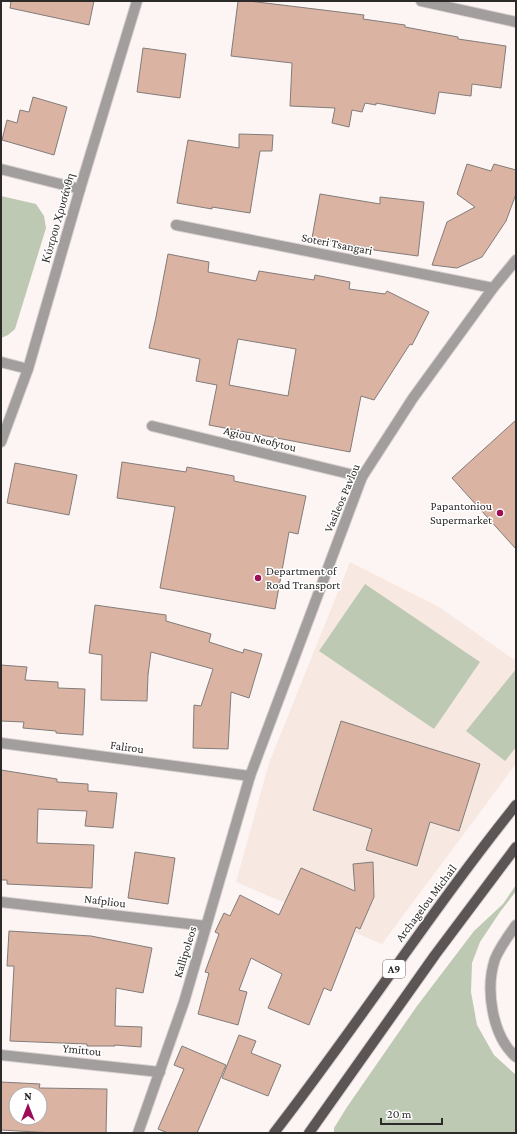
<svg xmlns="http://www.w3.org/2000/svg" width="517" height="1134" viewBox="0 0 517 1134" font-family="'Crimson Pro',serif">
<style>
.built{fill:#f8e8e2}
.green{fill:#bdc9b3}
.building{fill:#dab3a3;stroke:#827c79;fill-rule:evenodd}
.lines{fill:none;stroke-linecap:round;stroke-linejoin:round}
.minor-casing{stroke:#d8d1cf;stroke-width:12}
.major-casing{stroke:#d8d1cf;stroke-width:12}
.minor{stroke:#a19e9d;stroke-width:10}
.major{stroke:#5b5555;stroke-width:10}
.poi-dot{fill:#9e0d57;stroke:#fff;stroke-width:1.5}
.labels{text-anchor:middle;stroke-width:3;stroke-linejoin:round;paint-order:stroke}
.shield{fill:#fff;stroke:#6c6b6a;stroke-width:1}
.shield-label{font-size:11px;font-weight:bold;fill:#2d2b2a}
.street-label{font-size:12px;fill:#2d2b2a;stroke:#fff}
.poi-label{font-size:12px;fill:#2d2b2a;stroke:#fff;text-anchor:end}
</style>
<rect width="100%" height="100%" fill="#fdf5f3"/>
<polygon class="built" points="350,562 439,607 516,661 516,764 382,944 236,882 269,763"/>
<g class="green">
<polygon points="1,196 36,204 44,216 46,228 15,329 8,335 1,338"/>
<polygon points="365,584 480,662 434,729 319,651"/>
<polygon points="516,669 516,747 505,761 466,731"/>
<polygon points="516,885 516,891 500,912 480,942 472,963 471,992 477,1025 494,1055 516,1075 516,1133 334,1133 334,1128 347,1107 417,1006 474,931 503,904"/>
</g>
<g class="building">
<polygon points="11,1 94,1 89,25 10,8"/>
<polygon points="238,1 249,1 364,15 363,19 405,25 405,27 458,37 458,39 506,46 501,88 472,84 471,96 439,92 435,114 376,103 376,105 365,103 362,112 352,110 349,127 332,123 335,108 290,106 292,63 231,56"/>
<polygon points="143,48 186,54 180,98 137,92"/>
<polygon points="33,97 67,107 54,155 2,140 7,120 17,123 20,110 29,112"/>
<polygon points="239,134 273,135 272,151 260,151 250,213 212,207 212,209 177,203 188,140 239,148"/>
<polygon points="467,164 491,171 494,164 516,170 516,194 506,221 482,257 457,268 432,265 447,222 475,207 457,194"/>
<polygon points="320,194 380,204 380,197 424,202 418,256 374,250 374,249 312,238"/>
<path d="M168 254 209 262 208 272 256 281 259 271 314 280 315 275 350 282 349 289 385 294 387 291 429 312 412 345 410 344 374 400 361 396 350 452 209 425 217 385 196 381 200 359 149 348 156 317ZM238 339 296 349 288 396 229 385Z"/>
<polygon points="516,420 516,549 452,478"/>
<polygon points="122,462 186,472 187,467 234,476 234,481 306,496 298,534 289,532 275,609 160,588 175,507 117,498"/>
<polygon points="15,463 77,475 69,515 7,503"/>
<polygon points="95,605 166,615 166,621 211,634 209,642 243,653 244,649 262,654 249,698 231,692 228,749 193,748 194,705 201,706 213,669 151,652 148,675 147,701 101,700 102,655 89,653"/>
<polygon points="1,665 27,667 25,680 58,682 58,688 85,689 83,735 56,733 56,731 23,728 24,722 1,721"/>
<polygon points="341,721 480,764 459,831 430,822 417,866 366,850 372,829 313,810"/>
<polygon points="1,770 57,779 57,782 88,784 88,791 117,793 113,828 85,826 87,811 38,809 37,843 94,845 92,888 7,884 7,880 1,880"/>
<polygon points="135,852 175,858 168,904 128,898"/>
<polygon points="373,862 374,897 360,929 356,927 331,991 324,988 309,1025 268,1008 282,974 251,958 239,990 247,992 238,1025 198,1014 209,973 205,972 219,934 215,932 224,913 230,916 240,895 279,915 301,868 355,891 353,864"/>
<polygon points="9,931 91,936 152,948 143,993 116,988 115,1026 142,1027 141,1047 115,1045 115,1046 87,1046 87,1044 10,1041 14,966 7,966"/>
<polygon points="239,1035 256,1041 251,1053 281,1065 268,1096 222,1078"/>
<polygon points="182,1046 226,1065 197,1133 168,1133 158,1129 184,1069 174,1065"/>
<path d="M1 1082 40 1084 39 1088 107 1089 106 1133H53L1 1130ZM16 1094H40V1118H16Z"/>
</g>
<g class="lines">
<g class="minor-casing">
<g id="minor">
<polyline points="421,1 516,22"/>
<polyline points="1,169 80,189"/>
<polyline points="176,225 493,288"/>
<polyline points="1,362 28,369"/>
<polyline points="152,426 362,477"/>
<polyline points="1,442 28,369 80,189 137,1"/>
<polyline points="1,743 250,776"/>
<polyline points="1,902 206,926"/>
<path d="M516 925C508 936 500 947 495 959 485 989 492 1036 516 1057"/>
<polyline points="1,1055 160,1072"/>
<polyline points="138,1133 184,1002 250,776 362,477 413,398 493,288 516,260"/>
</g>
</g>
<g class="major-casing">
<g id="major">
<path d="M274 1133C357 1026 431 911 516 805"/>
<polyline points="309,1133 435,955 516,847"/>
</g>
</g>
<use href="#minor" class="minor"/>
<use href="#major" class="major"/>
</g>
<g class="poi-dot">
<circle cx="500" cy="513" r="4"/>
<circle cx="258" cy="578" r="4"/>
</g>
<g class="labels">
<rect class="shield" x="383" y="960" width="22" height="18" rx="3"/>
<g class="shield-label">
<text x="394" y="973">A9</text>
</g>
<g class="street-label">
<text transform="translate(58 218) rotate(-74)" y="4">Κύπρου Χρυσάνθη</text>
<text transform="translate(337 244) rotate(11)" y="4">Soteri Tsangari</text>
<text transform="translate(260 439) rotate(14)" y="4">Agiou Neofytou</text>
<text transform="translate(342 498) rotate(-67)" y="4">Vasileos Pavlou</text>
<text transform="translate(127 747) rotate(8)" y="4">Falirou</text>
<text transform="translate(105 901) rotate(7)" y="4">Nafpliou</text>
<text transform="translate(426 903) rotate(-53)" y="4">Archagelou Michail</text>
<text transform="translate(185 952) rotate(-73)" y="4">Kallipoleos</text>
<text transform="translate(82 1050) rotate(6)" y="4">Ymittou</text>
</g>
<g class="poi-label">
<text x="492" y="510">Papantoniou<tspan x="492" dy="14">Supermarket</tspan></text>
<text x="266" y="575" text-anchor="start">Department of<tspan x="266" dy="14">Road Transport</tspan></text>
</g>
</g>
<rect width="517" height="1134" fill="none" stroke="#2d2b2a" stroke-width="4"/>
<g transform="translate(28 1106)"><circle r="19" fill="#ffffff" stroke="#abaaaa"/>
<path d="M0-3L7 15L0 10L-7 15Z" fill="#9e0d57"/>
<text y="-6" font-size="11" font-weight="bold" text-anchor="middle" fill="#2d2b2a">N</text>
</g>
<path d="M381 1118v6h61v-6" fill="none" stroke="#2d2b2a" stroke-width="2"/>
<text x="387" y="1118" font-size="12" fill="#2d2b2a" stroke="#ffffff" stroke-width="3" paint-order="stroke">20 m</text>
</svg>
